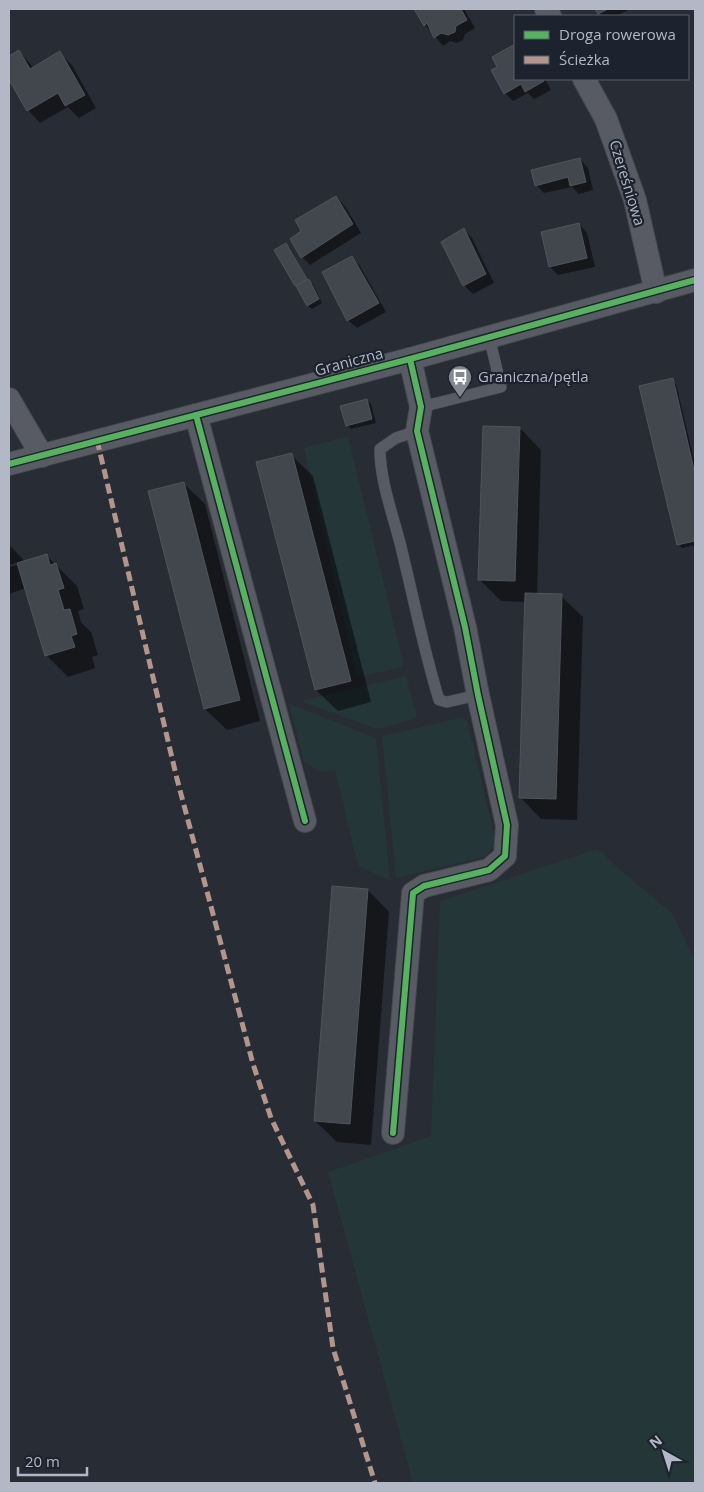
<svg xmlns="http://www.w3.org/2000/svg" width="704" height="1492" viewBox="0 0 704 1492" font-family="'Open Sans',sans-serif">
<style>
.green{fill:#253639}
.shadow{fill:#0007}
.building{fill:#42464d;stroke:#50545b}
.lines{fill:none;stroke-linecap:round;stroke-linejoin:round}
.service-casing{stroke:#44474d;stroke-width:12}
.minor-casing{stroke:#44474d;stroke-width:24}
.service{stroke:#585b63;stroke-width:11}
.minor{stroke:#585b63;stroke-width:22}
.quiet{stroke:#b2968c;stroke-width:5;stroke-dasharray:10 5;stroke-linecap:butt}
.cycleway-casing{stroke:#1c232e;stroke-width:9}
.cycleway{stroke:#56b35d;stroke-width:6}
.labels{text-anchor:middle;stroke-width:4.5;stroke-linejoin:round;paint-order:stroke}
.street-label{font-size:15px;fill:#b2b8c5;stroke:#1c232e}
.poi-label{font-size:15px;fill:#b2b8c5;stroke:#1c232e;text-anchor:start}
</style>
<rect width="100%" height="100%" fill="#282c34"/>
<g class="green">
<polygon points="348,436 404,666 357,678 304,448"/>
<polygon points="406,676 417,718 377,729 301,701"/>
<polygon points="289,704 376,738 390,880 358,866 335,770 321,772 304,762"/>
<polygon points="459,718 467,720 494,834 494,846 484,857 396,878 382,736"/>
<polygon points="598,849 619,869 672,913 695,961 695,1483 413,1483 328,1172 431,1136 440,901"/>
</g>
<g class="shadow">
<polygon points="416,9 464,9 475,28 465,34 463,40 457,43 450,41 443,46 425,25"/>
<polygon points="596,9 630,9 617,16 602,16"/>
<polygon points="515,45 515,79 545,79 551,90 534,99 528,93 513,101 505,93 499,67 493,57"/>
<polygon points="19,51 34,68 59,53 72,65 96,108 79,118 68,107 40,123 28,110 9,77 9,57"/>
<polygon points="580,159 588,168 593,190 579,194 572,187 544,193 536,185"/>
<polygon points="336,197 345,206 361,233 310,265 302,257 303,232"/>
<polygon points="579,224 587,233 595,267 558,275 550,267"/>
<polygon points="464,229 472,238 494,283 473,294 464,285 443,242"/>
<polygon points="286,244 290,248 308,281 313,284 322,303 312,309 308,306 276,250"/>
<polygon points="352,258 360,266 386,312 357,328 348,320"/>
<polygon points="672,380 676,384 695,464 695,545 682,548 678,544"/>
<polygon points="367,400 371,404 376,423 351,429 347,425"/>
<polygon points="520,428 541,450 537,595 561,596 583,617 577,820 541,819 520,797 526,602 501,601 479,579"/>
<polygon points="291,455 313,476 371,702 338,711 316,690 258,463"/>
<polygon points="183,483 205,504 260,721 227,730 205,709"/>
<polygon points="9,545 23,559 23,562 46,555 77,586 84,609 78,611 81,622 91,632 98,655 92,657 95,668 68,677 46,655 26,588 9,594 9,567 17,565 16,563 9,565"/>
<polygon points="368,890 389,912 371,1145 337,1142 315,1121"/>
</g>
<g class="building">
<polygon points="414,9 461,9 467,20 456,26 455,32 448,35 441,33 434,38 427,23 424,26"/>
<polygon points="595,9 608,9 598,14"/>
<polygon points="515,44 515,79 543,79 544,81 525,92 521,84 504,94 491,70 497,67 492,57"/>
<polygon points="19,50 30,69 60,51 85,95 65,106 58,93 27,111 9,80 9,56"/>
<polygon points="580,158 586,182 570,186 568,177 535,186 531,170"/>
<polygon points="336,196 353,224 301,258 290,239 301,231 295,220"/>
<polygon points="579,223 587,258 549,267 541,232"/>
<polygon points="464,228 486,274 463,286 441,242"/>
<polygon points="286,243 307,279 295,286 274,250"/>
<polygon points="352,256 379,303 347,321 322,272"/>
<polygon points="309,279 319,299 307,306 296,286"/>
<polygon points="673,378 695,474 695,541 677,545 639,386"/>
<polygon points="367,399 372,419 346,426 340,406"/>
<polygon points="483,426 520,427 515,581 478,580"/>
<polygon points="292,453 351,681 315,690 256,462"/>
<polygon points="184,482 240,700 204,709 148,491"/>
<polygon points="47,554 50,565 56,563 64,588 58,590 64,610 70,609 77,634 71,636 75,647 45,656 17,563"/>
<polygon points="525,593 562,594 556,799 519,798"/>
<polygon points="332,886 368,889 350,1124 314,1121"/>
</g>
<g class="lines">
<g class="service-casing">
<g id="service">
<polyline points="421,407 501,387 489,336"/>
<path d="M417 431 396 438 380 449C380 480 392 512 400 543 413 595 423 648 439 700L447 702 478 695"/>
</g>
</g>
<g class="minor-casing">
<g id="minor">
<polyline points="546,9 550,16"/>
<polyline points="584,79 606,119 635,200 656,292"/>
<polyline points="9,399 42,456"/>
<polyline points="196,415 305,821"/>
<polyline points="9,464 410,359 695,280"/>
<polyline points="393,1133 413,893 424,886 489,870 505,856 507,825 478,695 465,627 417,431 421,407 410,359"/>
</g>
</g>
<use href="#service" class="service"/>
<use href="#minor" class="minor"/>
<polyline class="quiet" points="97,440 177,779 253,1064 271,1118 313,1205 333,1348 375,1483"/>
<g class="cycleway-casing">
<g id="cycleway">
<polyline points="196,415 305,821"/>
<polyline points="9,464 410,359 695,280"/>
<polyline points="393,1133 413,893 424,886 489,870 505,856 507,825 478,695 465,627 417,431 421,407 410,359"/>
</g>
</g>
<use href="#cycleway" class="cycleway"/>
</g>
<defs>
<g id="bus-pin" transform="scale(1.25)"><path d="M0 17L-7.5 6A9.5 9.5 0 1 1 7.5 6Z" fill="#828792" stroke="#1c232e"/><path d="M-5-6H5V4H4V6H2V4H-2V6H-4V4H-5ZM-3.5-4V0h7V-4ZM-3.5 1.2v1.5H-2V1.2ZM2 1.2v1.5H3.5V1.2Z" fill="#fff"/></g>
</defs>
<g fill-rule="evenodd">
<use href="#bus-pin" x="460" y="377"/>
</g>
<g class="labels">
<g class="street-label">
<text transform="translate(627 183) rotate(73)" y="5">Czereśniowa</text>
<text transform="translate(349 362) rotate(-15)" y="5">Graniczna</text>
</g>
<g class="poi-label">
<text x="478" y="382">Graniczna/pętla</text>
</g>
</g>
<rect width="704" height="1492" fill="none" stroke="#b2b8c5" stroke-width="20"/>
<rect x="514" y="15" width="175" height="65" fill="#1c232e" stroke="#585f6a"/>
<rect x="524" y="31" width="25" height="8" fill="#56b35d" stroke="#585f6a"/>
<text x="559" y="40" font-size="15" fill="#b2b8c5">Droga rowerowa</text>
<rect x="524" y="56" width="25" height="8" fill="#b2968c" stroke="#585f6a"/>
<text x="559" y="65" font-size="15" fill="#b2b8c5">Ścieżka</text>
<g transform="translate(664 1452) rotate(321)" stroke="#1c232e" stroke-width="4" paint-order="stroke">
<path d="M0-4L9 19L0 12L-9 19Z" fill="#b2b8c5"/>
<text y="-8" font-size="14" font-weight="bold" text-anchor="middle" fill="#b2b8c5">N</text>
</g>
<path d="M18 1467v8h69v-8" fill="none" stroke="#b2b8c5" stroke-width="2.5"/>
<text x="25" y="1467" font-size="15" fill="#b2b8c5" stroke="#1c232e" stroke-width="4" paint-order="stroke">20 m</text>
</svg>
